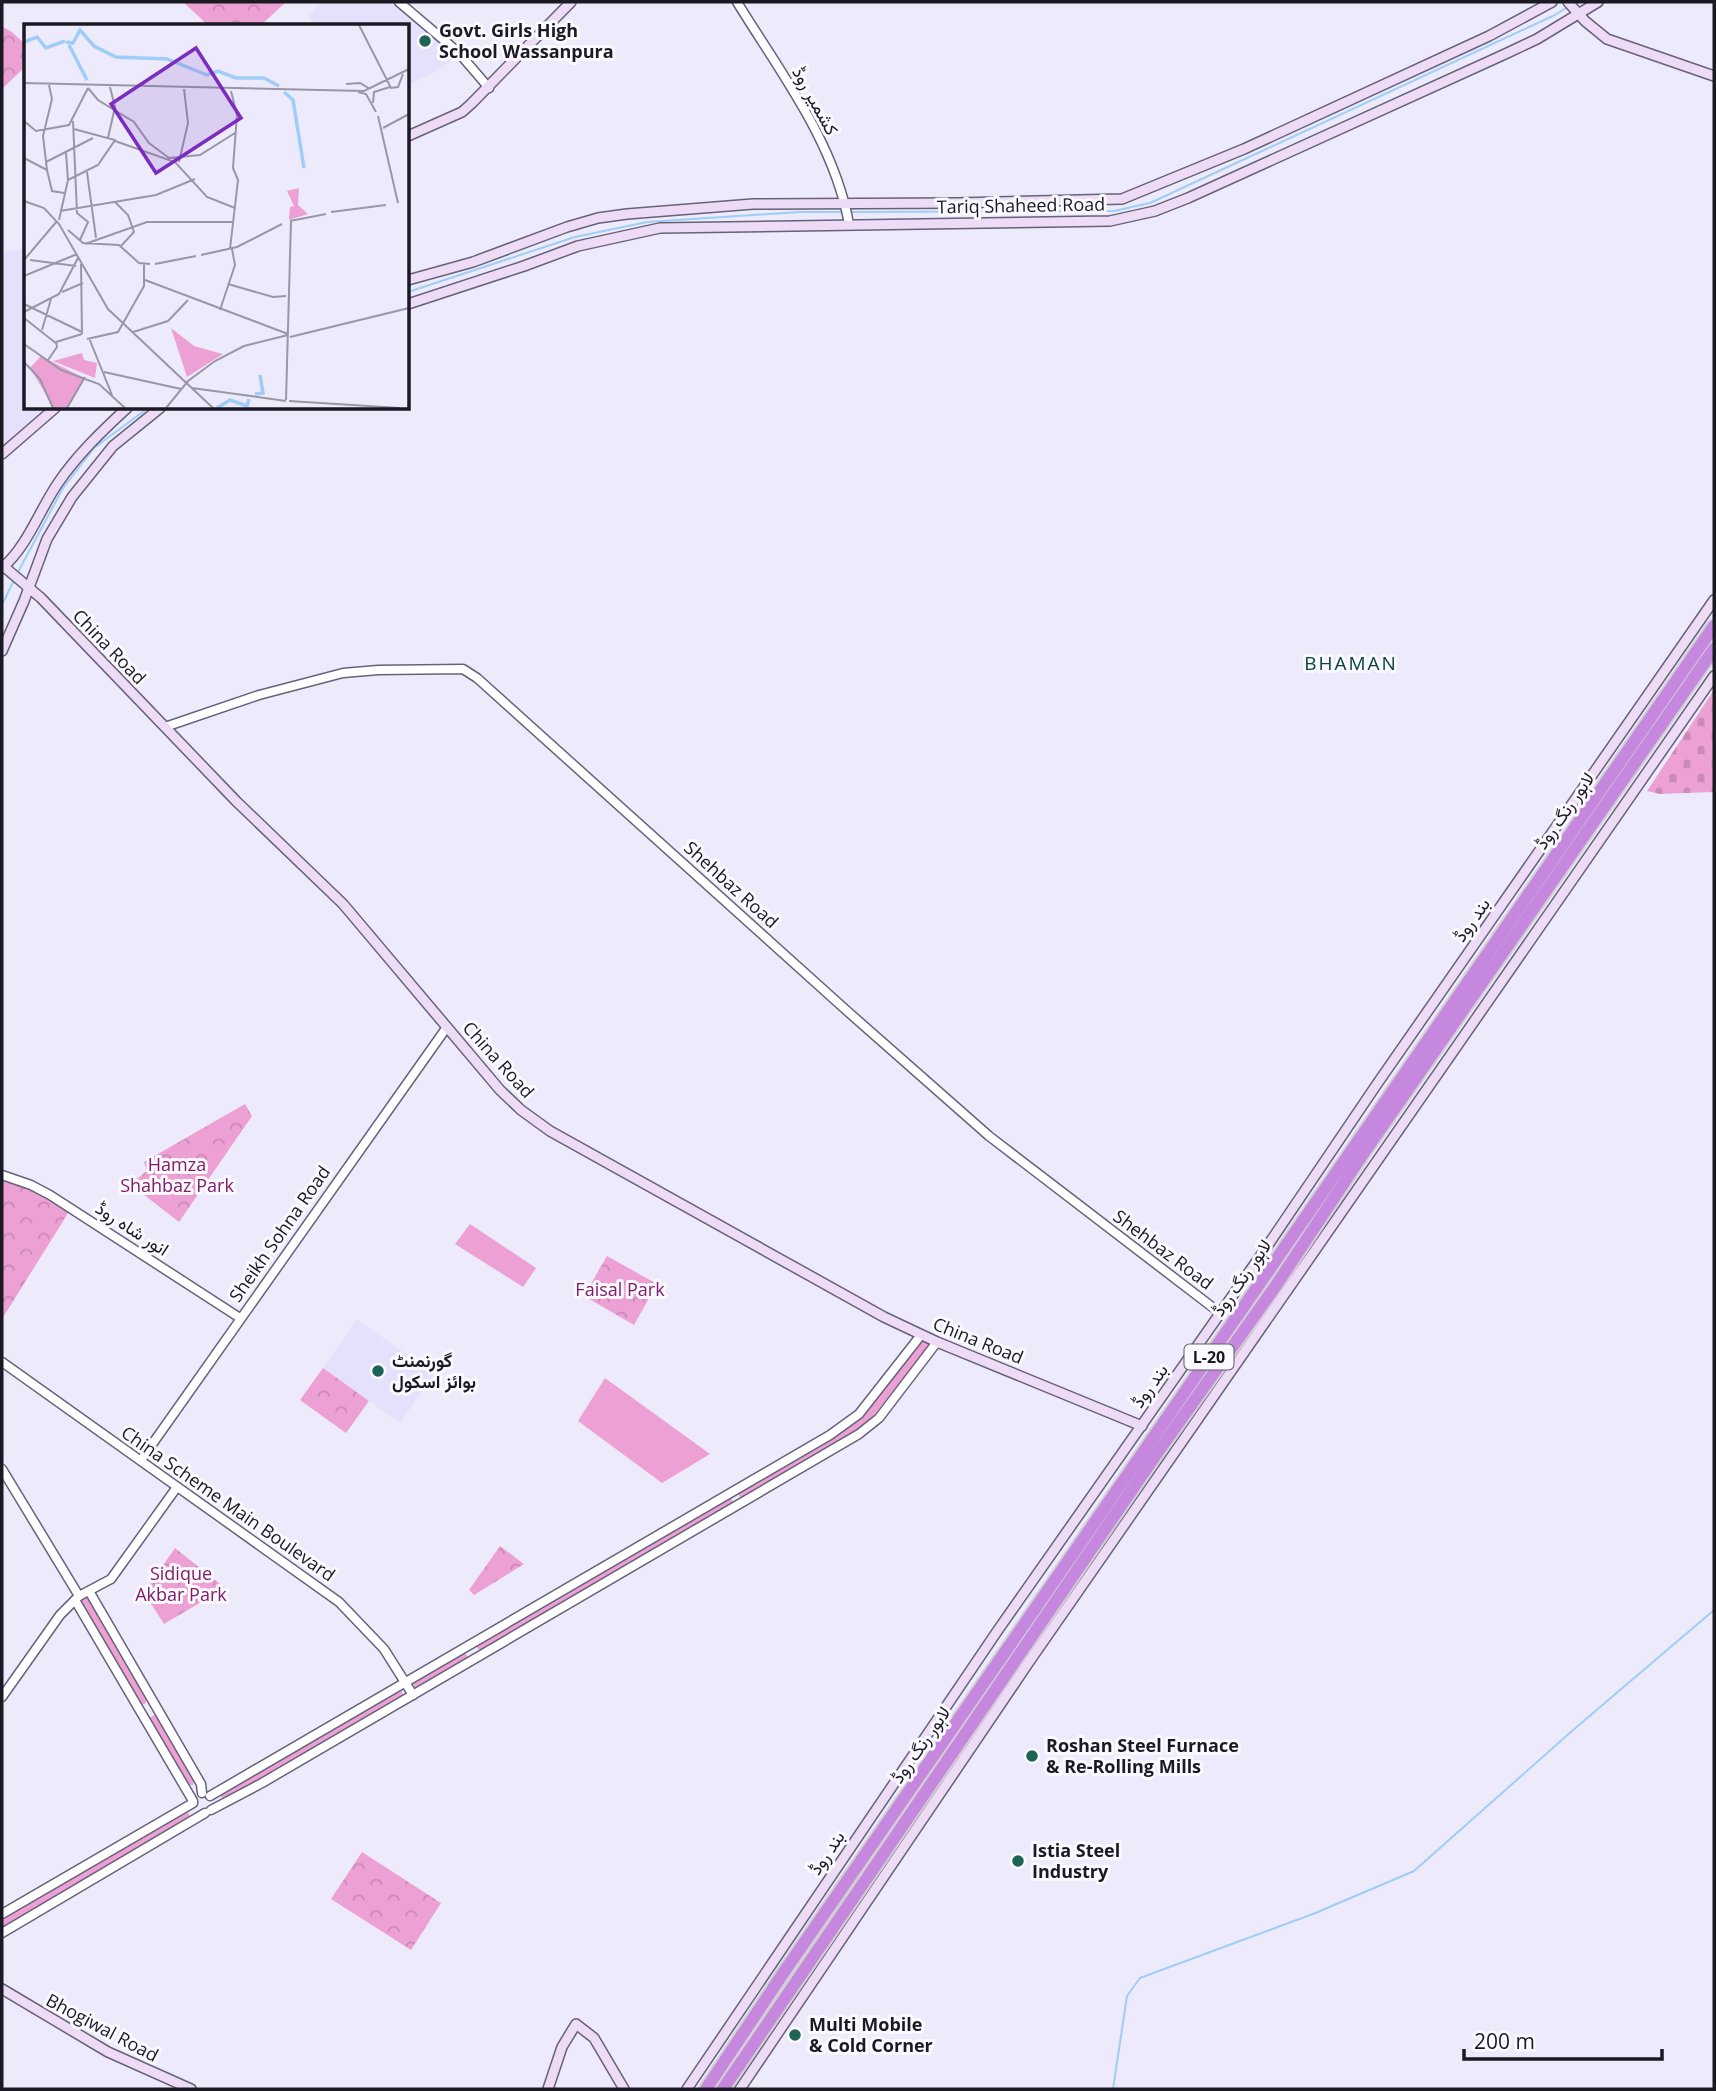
<svg xmlns="http://www.w3.org/2000/svg" width="1716" height="2091" viewBox="0 0 1716 2091" font-family="'Open Sans',Vazirmatn,sans-serif">
<style>
.built{fill:#e5e1fd}
.grass{fill:#eca0d4}
.cemetery{fill:url(#cemetery-stones)}
.park{fill:url(#park-crowns)}
.lines{fill:none;stroke-linecap:round;stroke-linejoin:round}
.stream{stroke:#9fcdf8;stroke-width:2}
.tertiary-casing{stroke:#66627a;stroke-width:11}
.secondary-casing{stroke:#66627a;stroke-width:12}
.motorway-casing{stroke:#d1d1d3;stroke-width:16}
.tertiary{stroke:#fff;stroke-width:8}
.secondary{stroke:#eedbf5;stroke-width:9}
.motorway{stroke:#c687de;stroke-width:12}
.poi-dot{fill:#1e6456;stroke:#faf9ff;stroke-width:2.5}
.labels{text-anchor:middle;stroke-width:6;stroke-linejoin:round;paint-order:stroke}
.shield{fill:#faf9ff;stroke:#5e5c65;stroke-width:2}
.shield-label{font-size:16px;font-weight:bold;fill:#1b1923}
.poi-label{font-size:18px;font-weight:bold;fill:#1b1923;stroke:#faf9ff;text-anchor:start}
.street-label{font-size:18px;fill:#1b1923;stroke:#faf9ff}
.park-label{font-size:18px;fill:#811b6a;stroke:#faf9ff}
.neighbourhood-label{font-size:19px;letter-spacing:2px;fill:#09443a;stroke:#faf9ff}
.inset-river{fill:none;stroke:#9fcdf8;stroke-width:3.5}
.inset-road{fill:none;stroke:#9997a5;stroke-width:2}
.view{fill:#7b2cbf;fill-opacity:0.15;stroke:#7b2cbf;stroke-width:3.5}
.inset-edge{fill:none;stroke:#1b1923;stroke-width:3.5}
</style>
<defs>
<pattern id="cemetery-stones" width="16" height="16" patternUnits="userSpaceOnUse" patternTransform="scale(1.75)"><rect width="16" height="16" fill="#eca0d4"/><path d="M2 7V4a2 2 0 0 1 4 0v3zM10 15v-3a2 2 0 0 1 4 0v3z" fill="#ca89b6"/></pattern>
<pattern id="park-crowns" width="20" height="18" patternUnits="userSpaceOnUse" patternTransform="scale(1.75)"><rect width="20" height="18" fill="#eca0d4"/><path d="M2 6a3 3 0 1 1 6 0M12 15a3 3 0 1 1 6 0" fill="none" stroke="#ca89b6"/></pattern>
</defs>
<rect width="100%" height="100%" fill="#edebfb"/>
<g class="built">
<polygon points="322,2 393,2 424,25 457,56 438,71 408,85 408,26 316,26 308,16"/>
<polygon points="12,250 26,250 26,408 54,408 8,449 2,445 2,252"/>
<polygon points="357,1319 434,1374 400,1423 323,1368"/>
</g>
<g class="grass">
<polygon points="470,1224 536,1268 523,1287 455,1244"/>
<polygon points="921,1338 930,1345 865,1426 742,1498 739,1496 738,1493 856,1421"/>
<polygon points="605,1378 710,1454 662,1483 578,1421"/>
<polygon points="728,1498 732,1499 733,1505 482,1651 477,1648 477,1645"/>
<polygon points="89,1591 147,1699 145,1704 139,1704 75,1600"/>
<polygon points="464,1651 469,1659 417,1690 412,1682"/>
<polygon points="400,1687 404,1697 262,1781 225,1799 221,1797 221,1793"/>
<polygon points="156,1714 194,1781 193,1785 188,1785 149,1718"/>
<polygon points="188,1812 191,1819 2,1930 2,1918"/>
</g>
<polygon class="cemetery" points="1714,690 1714,792 1660,794 1647,791"/>
<g class="park">
<polygon points="183,2 286,2 260,26 209,26"/>
<polygon points="3,27 12,32 26,45 26,66 2,89"/>
<polygon points="245,1104 252,1116 179,1222 130,1184 147,1171 144,1162"/>
<polygon points="2,1179 29,1188 70,1210 2,1319"/>
<polygon points="607,1256 657,1284 634,1325 584,1296"/>
<polygon points="323,1368 369,1401 346,1433 300,1400"/>
<polygon points="500,1546 524,1564 474,1595 469,1590"/>
<polygon points="175,1548 225,1588 164,1624 144,1593"/>
<polygon points="362,1852 441,1903 411,1950 331,1899"/>
</g>
<g class="lines">
<g class="stream">
<polyline points="849,212 1114,211 1150,203 1555,15 1569,6"/>
<polyline points="408,292 575,237 647,222 800,212 844,212"/>
<polyline points="18,572 63,488 94,448 148,408"/>
<polyline points="2,605 14,580"/>
<polyline points="1113,2089 1127,1996 1140,1978 1313,1914 1414,1871 1572,1731 1714,1610"/>
</g>
<g class="tertiary-casing">
<g id="tertiary">
<polyline points="399,2 459,53 489,88"/>
<path d="M737 2C780 72 834 141 849 224"/>
<polyline points="165,727 259,695 343,673 378,670 463,669 477,678 846,1010 989,1136 1220,1313"/>
<polyline points="2,1175 31,1185 50,1195 240,1318"/>
<polyline points="2,1362 339,1602 384,1649 413,1695"/>
<polyline points="141,1460 447,1027"/>
<polyline points="2,1469 79,1596"/>
<polyline points="89,1591 201,1784 202,1793"/>
<polyline points="75,1600 193,1801"/>
<polyline points="2,1697 60,1615 79,1596 111,1579 177,1487"/>
<polyline points="210,1796 830,1435 859,1414 921,1335"/>
<polyline points="211,1810 262,1783 859,1434 879,1418 937,1342"/>
<polyline points="2,1914 193,1803"/>
<polyline points="2,1933 205,1813"/>
</g>
</g>
<g class="secondary-casing">
<g id="secondary">
<polyline points="1568,2 1585,21 1607,39 1714,76"/>
<polyline points="408,136 462,112 471,104 571,2"/>
<polyline points="408,280 473,262 567,227 598,218 627,214 753,204 957,203 1122,199 1244,149 1489,36 1552,2"/>
<polyline points="408,304 524,266 578,246 660,228 1110,221 1155,211 1188,198 1503,55 1537,39 1598,2"/>
<polyline points="2,454 55,408"/>
<polyline points="2,565 41,598 236,801 343,904 500,1090 521,1110 550,1131 884,1317 937,1342 1142,1426"/>
<path d="M2 568C27 547 39 511 58 483 77 455 102 431 127 408"/>
<polyline points="2,651 24,601 47,539 72,497 113,446 160,408"/>
<polyline points="2,1989 108,2052 191,2089"/>
<polyline points="548,2089 562,2047 576,2024 594,2038 624,2089"/>
<polyline points="687,2089 998,1630 1266,1248 1377,1084 1714,600"/>
<polyline points="740,2089 1029,1662 1714,676"/>
</g>
</g>
<g class="motorway-casing">
<g id="motorway">
<polyline points="706,2089 784,1972 1714,626"/>
<polyline points="723,2089 1155,1456 1275,1287 1363,1154 1714,649"/>
</g>
</g>
<use href="#tertiary" class="tertiary"/>
<use href="#secondary" class="secondary"/>
<use href="#motorway" class="motorway"/>
</g>
<g class="poi-dot">
<circle cx="425" cy="41" r="7"/>
<circle cx="378" cy="1371" r="7"/>
<circle cx="1032" cy="1756" r="7"/>
<circle cx="1018" cy="1861" r="7"/>
<circle cx="795" cy="2035" r="7"/>
</g>
<g class="labels">
<rect class="shield" x="1184.5" y="1344.5" width="49" height="25" rx="5"/>
<g class="shield-label">
<text x="1209" y="1363">L-20</text>
</g>
<g class="poi-label">
<text x="439" y="37">Govt. Girls High<tspan x="439" dy="21">School Wassanpura</tspan></text>
<text x="392" y="1367">گورنمنٹ<tspan x="392" dy="21">بوائز اسکول</tspan></text>
<text x="1046" y="1752">Roshan Steel Furnace<tspan x="1046" dy="21">&amp; Re-Rolling Mills</tspan></text>
<text x="1032" y="1857">Istia Steel<tspan x="1032" dy="21">Industry</tspan></text>
<text x="809" y="2031">Multi Mobile<tspan x="809" dy="21">&amp; Cold Corner</tspan></text>
</g>
<g class="street-label">
<text transform="translate(815 101) rotate(61)" y="6">کشمیر روڈ</text>
<text transform="translate(1021 206) rotate(-1)" y="6">Tariq Shaheed Road</text>
<text transform="translate(109 647) rotate(46)" y="6">China Road</text>
<text transform="translate(1565 811) rotate(-55)" y="6">لاہور رنگ روڈ</text>
<text transform="translate(731 885) rotate(42)" y="6">Shehbaz Road</text>
<text transform="translate(1472 920) rotate(-55)" y="6">بند روڈ</text>
<text transform="translate(498 1060) rotate(48)" y="6">China Road</text>
<text transform="translate(132 1229) rotate(33)" y="6">انور شاہ روڈ</text>
<text transform="translate(280 1234) rotate(-55)" y="6">Sheikh Sohna Road</text>
<text transform="translate(1163 1250) rotate(37)" y="6">Shehbaz Road</text>
<text transform="translate(1242 1278) rotate(-55)" y="6">لاہور رنگ روڈ</text>
<text transform="translate(978 1341) rotate(22)" y="6">China Road</text>
<text transform="translate(1150 1386) rotate(-55)" y="6">بند روڈ</text>
<text transform="translate(228 1504) rotate(35)" y="6">China Scheme Main Boulevard</text>
<text transform="translate(921 1745) rotate(-55)" y="6">لاہور رنگ روڈ</text>
<text transform="translate(827 1853) rotate(-56)" y="6">بند روڈ</text>
<text transform="translate(102 2028) rotate(28)" y="6">Bhogiwal Road</text>
</g>
<g class="park-label">
<text x="177" y="1171">Hamza<tspan x="177" dy="21">Shahbaz Park</tspan></text>
<text x="620" y="1296">Faisal Park</text>
<text x="181" y="1580">Sidique<tspan x="181" dy="21">Akbar Park</tspan></text>
</g>
<g class="neighbourhood-label">
<text x="1351" y="670">BHAMAN</text>
</g>
</g>
<g transform="translate(24 24)">
<rect width="385" height="385" fill="#edebfb"/>
<path d="M147 304 170 322 199 330 163 353Z" fill="#eca0d4"/>
<path d="M17 332 60 354 43 384H30L6 344Z" fill="#eca0d4"/>
<path d="M275 164 274 181 284 190 265 196 266 183 270 182 263 167ZM58 329 60 336 73 339 71 354 29 337Z" fill="#eca0d4"/>
<path class="inset-river" d="M0 18 13 13 22 24 41 17M42 18 49 19 56 6 70 22 92 33 143 35 183 51 194 47 212 54H240L255 62M45 21 63 56M260 68 269 76 280 144M231 370 239 369 236 351M193 384 206 376 223 382 225 375"/>
<path class="inset-road" d="M335 1 367 64 374 63 379 50M0 59 340 67 385 45M322 60 336 59 346 65M25 61 28 75 19 112 23 146 28 167 40 169M64 64 74 76 110 98 125 119 145 134 176 131 211 109M334 68 342 70 352 88M349 79 350 68 366 63M354 92 374 179M0 97 12 107 45 101 64 64M49 97 53 189 64 198 56 216M359 104 385 90M84 114 91 83 86 63M91 117 151 138 183 173 211 184M0 134 23 146M22 138 69 114M155 138 164 99 160 65M63 148 72 214M44 156 74 141 91 116 50 105M0 177 20 184 35 200 84 285 189 384M91 178 104 191 110 208 97 222M36 187 132 171 171 155M307 188 362 181M35 196 44 156 42 129M266 197 302 190M44 206 59 219 95 221 115 239 126 240M61 220 123 198H210M206 225 214 156 209 144 213 91 207 67M177 231 213 223 258 200M0 236 33 197M6 236 52 242M57 240 58 310M131 240 172 232M0 252 53 230M121 256 264 310M204 260 249 273 262 272M38 268 59 259M0 280 58 308M196 286 211 241 208 225M0 288 35 270 54 234M0 294 33 320M18 306 27 275M109 308 144 297 164 276M266 313 385 284M65 314 88 371M63 315 94 308 120 262V240M32 318 58 310M0 320 37 346 75 360 101 384M24 336 33 323 32 317M0 338 16 355 29 384M80 348 157 365M168 364 262 377M262 376 267 197M265 377 376 384M43 384 61 353M142 384 164 357 191 337 220 322 264 311"/>
<path class="view" d="M172 24 217 94 132 149 87 80Z"/>
<rect width="385" height="385" class="inset-edge"/>
</g>
<rect width="1716" height="2091" fill="none" stroke="#1b1923" stroke-width="7"/>
<path d="M1464 2049v10h198v-10" fill="none" stroke="#1b1923" stroke-width="3.5"/>
<text x="1474" y="2049" font-size="21" fill="#1b1923" stroke="#faf9ff" stroke-width="5" paint-order="stroke">200 m</text>
</svg>
